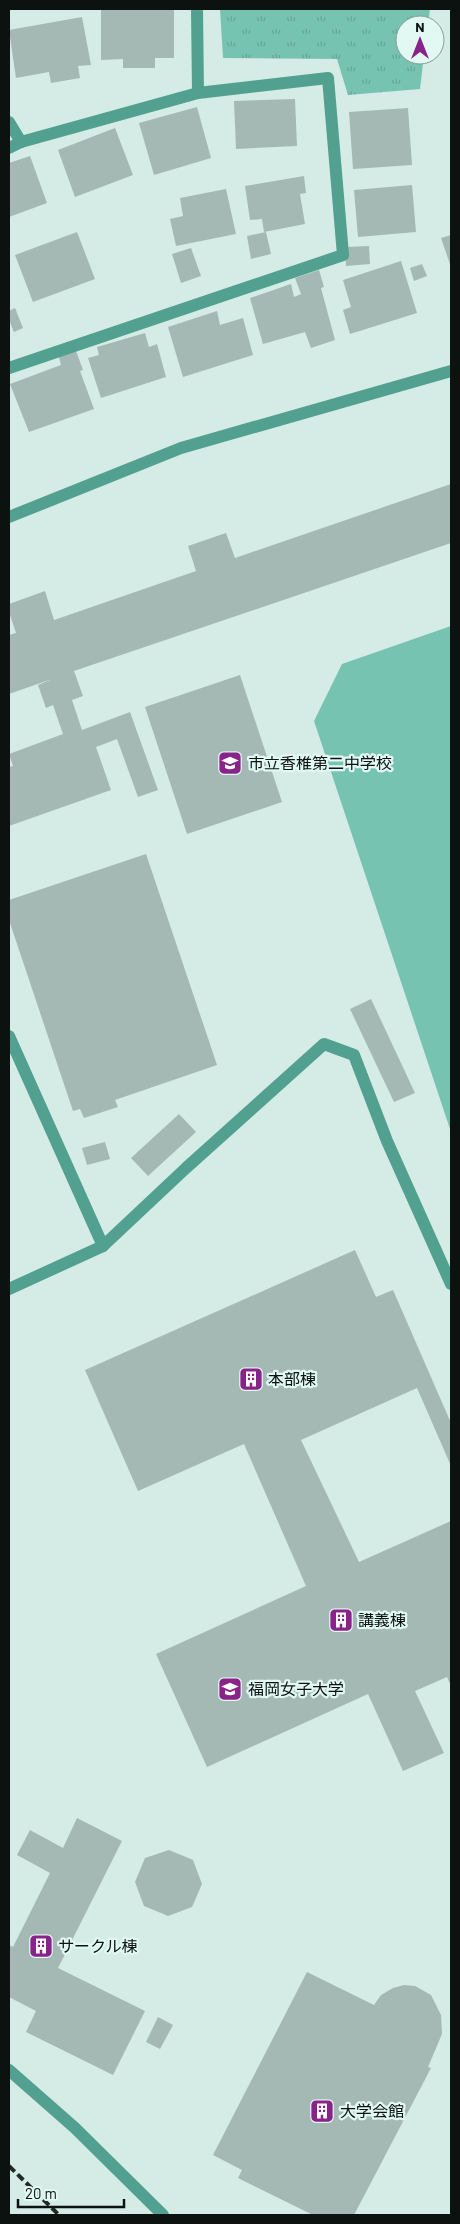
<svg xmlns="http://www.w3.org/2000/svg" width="460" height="2224" viewBox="0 0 460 2224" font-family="Barlow,'Noto Sans JP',sans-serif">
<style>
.grass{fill:url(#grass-tufts)}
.pitch{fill:#77c3b2}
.building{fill:#a4b9b3}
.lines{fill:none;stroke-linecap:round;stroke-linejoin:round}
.service{stroke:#52a08f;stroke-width:12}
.minor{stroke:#52a08f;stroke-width:12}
.rail{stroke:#212927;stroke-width:4;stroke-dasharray:8 4;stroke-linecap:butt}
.labels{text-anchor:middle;stroke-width:4.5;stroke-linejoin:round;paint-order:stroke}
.poi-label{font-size:16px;fill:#0b1210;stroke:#e2f8f2;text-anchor:start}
</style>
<defs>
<pattern id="grass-tufts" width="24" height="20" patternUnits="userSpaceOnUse" patternTransform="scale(1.25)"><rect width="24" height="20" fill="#77c3b2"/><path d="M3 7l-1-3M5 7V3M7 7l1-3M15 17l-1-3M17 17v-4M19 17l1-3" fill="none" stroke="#66a698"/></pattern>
</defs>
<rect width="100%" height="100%" fill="#d5ebe5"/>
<polygon class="grass" points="220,9 430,9 428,25 405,25 405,55 424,55 420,89 348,95 337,59 223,58"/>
<polygon class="pitch" points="451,626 451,1132 314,721 342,664"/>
<g class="building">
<polygon points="174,9 174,58 155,58 155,68 123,68 123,59 101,60 101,10"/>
<polygon points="82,17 91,65 78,66 80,78 51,83 49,72 16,78 9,30"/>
<polygon points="295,99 297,146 236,149 234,101"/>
<polygon points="197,107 211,158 154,175 139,123"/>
<polygon points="408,108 412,165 353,169 349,112"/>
<polygon points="115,128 133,175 75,197 58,150"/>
<polygon points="30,156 47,203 9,217 9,163"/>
<polygon points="304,176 306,193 300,194 305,224 264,232 262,219 250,220 245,186"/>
<polygon points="412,185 416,232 358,237 354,190"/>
<polygon points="226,189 236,234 176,246 170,219 183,216 180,198"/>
<polygon points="77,232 95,279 33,302 15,255"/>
<polygon points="266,232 271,254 251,259 247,236"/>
<polygon points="451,235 451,267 441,238"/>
<polygon points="369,246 370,264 346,266 345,247"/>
<polygon points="191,248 201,276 181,283 172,254"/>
<polygon points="401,261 417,313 350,334 343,310 351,307 343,280"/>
<polygon points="422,264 427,276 414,281 410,268"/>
<polygon points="319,270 324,287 321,288 335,340 311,348 305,332 263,344 250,298 291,284 294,297 301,294 295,278"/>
<polygon points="15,308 23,328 14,332 9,320 9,311"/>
<polygon points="217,311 220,325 243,318 253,355 183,377 168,327"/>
<polygon points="145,333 149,347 157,344 166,377 101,398 88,358 99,355 97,347"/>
<polygon points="76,351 83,370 80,371 94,409 29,432 10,384 61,365 59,357"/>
<polygon points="451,484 451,543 74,671 83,696 72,700 82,730 130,712 158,790 138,797 117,739 96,747 111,790 9,826 9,767 13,766 9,754 63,734 53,705 46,708 38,685 52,679 9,694 9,635 16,633 9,612 9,604 45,591 54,620 196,571 188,546 226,533 235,558"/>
<polygon points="240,675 282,802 187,834 145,707"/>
<polygon points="146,854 217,1065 115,1100 118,1107 84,1118 80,1109 73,1111 9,920 9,900"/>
<polygon points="371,999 415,1093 394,1102 350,1009"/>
<polygon points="179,1114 196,1132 148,1176 131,1158"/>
<polygon points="105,1142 110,1159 87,1165 82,1148"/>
<polygon points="355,1250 376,1297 393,1290 451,1423 451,1466 417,1388 301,1440 359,1562 451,1521 451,1686 447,1677 415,1691 444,1753 403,1771 368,1694 207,1767 156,1654 306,1586 244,1444 138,1491 85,1370"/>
<polygon points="77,1818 122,1841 58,1968 145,2011 113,2075 26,2032 36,2011 9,1997 9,1945 13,1947 50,1873 17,1855 30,1830 63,1848"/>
<polygon points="169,1850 193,1860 202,1884 192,1907 168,1916 144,1906 135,1882 145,1858"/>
<polygon points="307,1972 374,2005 381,1995 393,1988 404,1985 415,1986 431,1995 441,2015 442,2034 428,2067 431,2068 354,2215 313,2215 238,2178 242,2170 213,2155"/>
<polygon points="158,2017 173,2025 160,2049 146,2042"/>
</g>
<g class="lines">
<polyline class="service" points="9,1289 103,1246"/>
<g class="minor">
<polyline points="197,9 198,93"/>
<polyline points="9,122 21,142"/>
<polyline points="9,148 21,142 198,93 328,78 343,255 9,368"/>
<polyline points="9,517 181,448 451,371"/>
<polyline points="9,1036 103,1246 186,1168 324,1044 354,1055 387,1141 451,1284"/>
<polyline points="9,2070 75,2128 163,2215"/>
</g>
<polyline class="rail" points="9,2166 59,2215"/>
</g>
<defs>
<g id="school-square" transform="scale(1.25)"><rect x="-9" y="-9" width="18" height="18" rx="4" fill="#89238a" stroke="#e2f8f2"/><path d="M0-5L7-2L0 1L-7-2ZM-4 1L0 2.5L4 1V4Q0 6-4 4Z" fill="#fff"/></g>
<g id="building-square" transform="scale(1.25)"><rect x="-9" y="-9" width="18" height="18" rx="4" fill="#89238a" stroke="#e2f8f2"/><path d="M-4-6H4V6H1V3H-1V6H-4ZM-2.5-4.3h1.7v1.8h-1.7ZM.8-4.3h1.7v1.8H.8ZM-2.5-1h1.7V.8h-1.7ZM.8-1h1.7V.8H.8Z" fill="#fff"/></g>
<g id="university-square" transform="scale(1.25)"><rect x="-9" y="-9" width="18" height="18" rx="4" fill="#89238a" stroke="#e2f8f2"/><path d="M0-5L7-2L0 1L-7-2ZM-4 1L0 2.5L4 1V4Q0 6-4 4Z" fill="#fff"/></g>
</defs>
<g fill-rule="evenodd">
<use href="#school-square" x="230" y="763"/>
<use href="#building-square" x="251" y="1379"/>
<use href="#building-square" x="341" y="1620"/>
<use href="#university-square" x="230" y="1689"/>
<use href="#building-square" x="41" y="1946"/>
<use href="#building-square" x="322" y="2111"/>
</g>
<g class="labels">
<g class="poi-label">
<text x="248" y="769">市立香椎第二中学校</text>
<text x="268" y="1385">本部棟</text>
<text x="358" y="1626">講義棟</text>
<text x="248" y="1695">福岡女子大学</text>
<text x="58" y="1952">サークル棟</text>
<text x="340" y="2117">大学会館</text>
</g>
</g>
<rect width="460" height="2224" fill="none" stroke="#0b1210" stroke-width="20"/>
<g transform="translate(420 40)"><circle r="24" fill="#e2f8f2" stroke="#8c9c98"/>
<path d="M0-4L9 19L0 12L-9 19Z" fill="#89238a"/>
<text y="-8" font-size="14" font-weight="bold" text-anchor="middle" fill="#0b1210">N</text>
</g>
<path d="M18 2199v8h106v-8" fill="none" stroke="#0b1210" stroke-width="2.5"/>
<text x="25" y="2199" font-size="15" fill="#0b1210" stroke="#e2f8f2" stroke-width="4" paint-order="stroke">20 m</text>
</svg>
